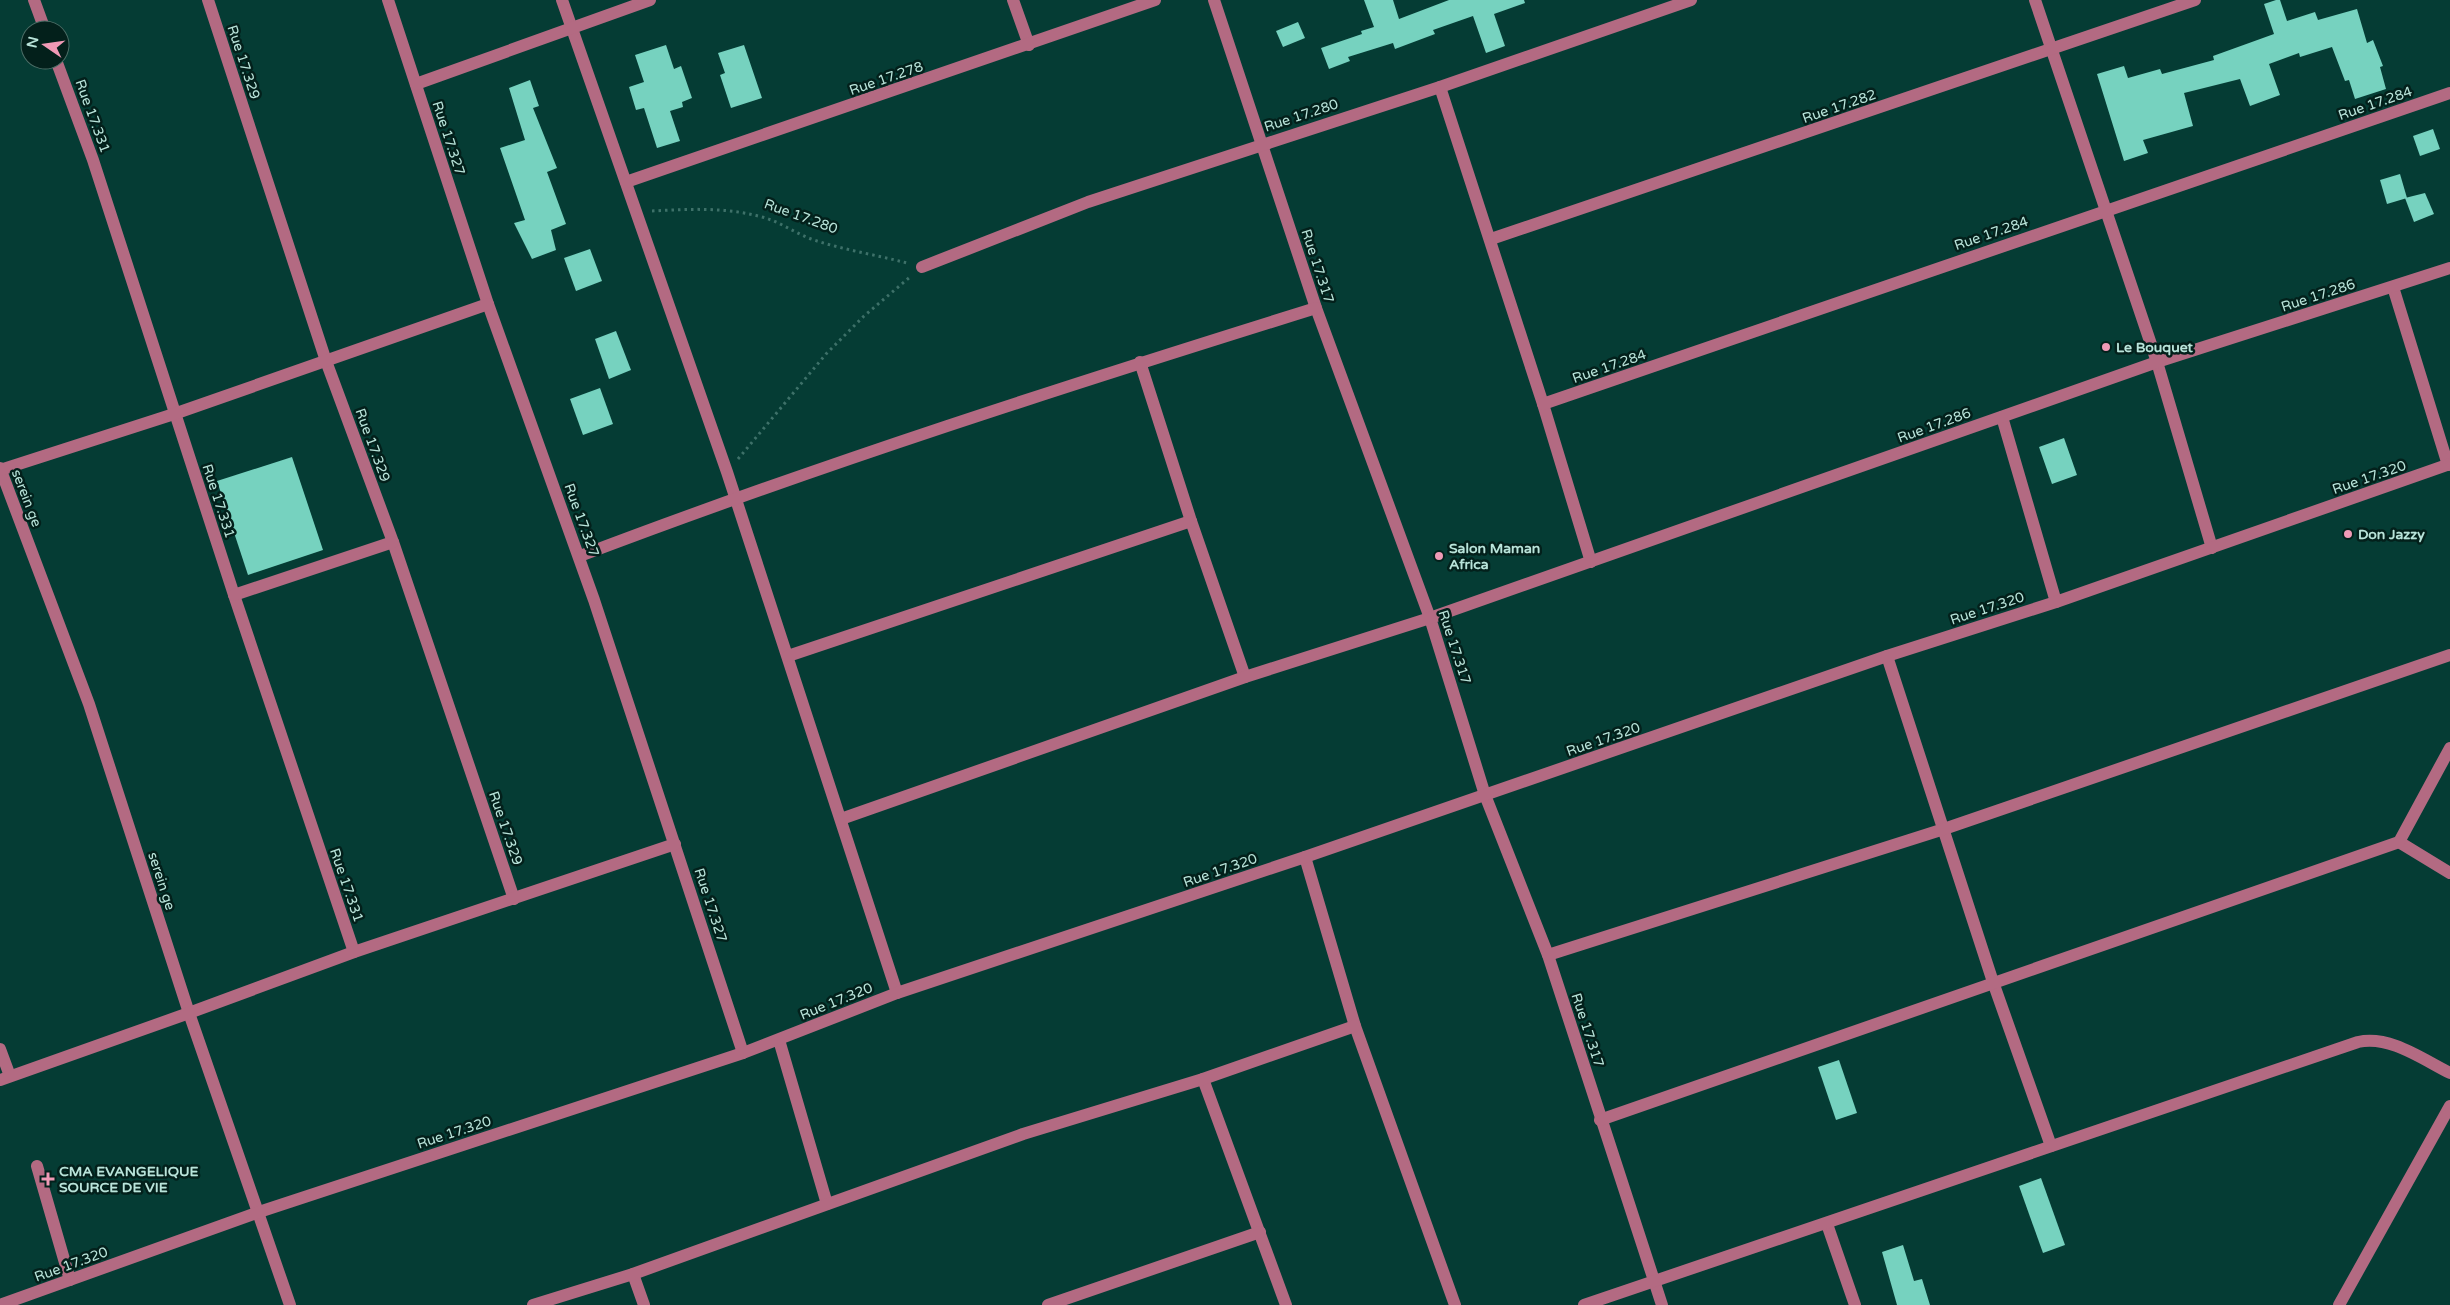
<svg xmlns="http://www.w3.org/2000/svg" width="2450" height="1305" viewBox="0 0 2450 1305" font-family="'Varela Round',sans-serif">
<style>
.building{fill:#76d2bf}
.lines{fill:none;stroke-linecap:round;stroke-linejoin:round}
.path{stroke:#3e7169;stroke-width:3;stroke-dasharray:2.5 4;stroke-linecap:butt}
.minor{stroke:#b36a82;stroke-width:12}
.poi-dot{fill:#f09ab6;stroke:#03201b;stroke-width:2}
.labels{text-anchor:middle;stroke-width:5;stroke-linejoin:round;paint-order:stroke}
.street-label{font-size:14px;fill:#b9e4da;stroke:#03201b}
.poi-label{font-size:14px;font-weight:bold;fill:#b9e4da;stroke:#03201b;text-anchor:start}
</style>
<rect width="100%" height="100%" fill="#053c34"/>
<g class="building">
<polygon points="1364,0 1393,0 1399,19 1449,0 1524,0 1525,3 1494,14 1505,46 1486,53 1473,16 1433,30 1435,34 1395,49 1393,43 1348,57 1350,61 1329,69 1321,48 1362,34 1361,31 1374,27"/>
<polygon points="2276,0 2280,0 2287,21 2315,12 2318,20 2357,9 2367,43 2373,40 2383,66 2380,67 2386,89 2355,99 2349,80 2345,81 2332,47 2300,57 2299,53 2269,64 2280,95 2250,106 2240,79 2184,93 2193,126 2143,140 2148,153 2124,161 2097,74 2124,66 2128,78 2160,69 2162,74 2214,60 2213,56 2274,34 2264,4"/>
<polygon points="1298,22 1305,38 1283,47 1276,31"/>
<polygon points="666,45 674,69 681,66 692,98 682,102 683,107 670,111 680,141 657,148 644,108 636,110 629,87 644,82 635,55"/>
<polygon points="744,45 762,98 731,108 720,75 725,73 718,53"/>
<polygon points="530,80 539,106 533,108 557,168 547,172 566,224 551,230 556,250 532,259 514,223 525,220 500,148 525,140 509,88"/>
<polygon points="2433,129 2440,149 2420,156 2413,136"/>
<polygon points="2400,174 2407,198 2387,204 2380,180"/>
<polygon points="2425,193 2434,214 2414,222 2405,198"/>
<polygon points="590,249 602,281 576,291 564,258"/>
<polygon points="616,331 631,370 609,379 595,339"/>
<polygon points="600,388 613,424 583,435 570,399"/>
<polygon points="2064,438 2077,475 2052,484 2039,447"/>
<polygon points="292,457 323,550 248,575 217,481"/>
<polygon points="1839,1060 1857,1113 1836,1120 1818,1067"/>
<polygon points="2041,1178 2065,1245 2043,1253 2019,1186"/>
<polygon points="1903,1245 1914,1281 1922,1279 1930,1305 1897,1305 1882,1252"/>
</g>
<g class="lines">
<g class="path">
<path d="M652 211C689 209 726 207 762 217 781 222 796 234 814 240 844 250 877 255 907 263"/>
<polyline points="738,459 826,354 864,316 910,277"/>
</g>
<g class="minor">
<polyline points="34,0 45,30"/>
<polyline points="208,0 326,361 393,542 514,899"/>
<polyline points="388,0 488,304 594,600 743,1053"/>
<polyline points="562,0 727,472 897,993"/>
<polyline points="1013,0 1029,45"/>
<polyline points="1214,0 1316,308 1430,618 1485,795 1548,955 1662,1305"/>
<polyline points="2035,0 2157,362 2212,548"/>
<polyline points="56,60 93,160 234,595 354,952"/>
<polyline points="416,84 650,0"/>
<polyline points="1440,87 1543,404 1591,562"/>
<polyline points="626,182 1155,0"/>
<polyline points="1491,239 2195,0"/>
<polyline points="922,267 1088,202 1440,87 1691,0"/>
<polyline points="2393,287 2448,465"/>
<polyline points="1140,362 1191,521 1245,677"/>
<polyline points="1543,404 2450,93"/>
<polyline points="2002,417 2056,602"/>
<polyline points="0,468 89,704 189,1013 290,1305"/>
<polyline points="0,470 174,414 488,304"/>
<path d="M580 556C822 464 1069 385 1316 308"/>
<polyline points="234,595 393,542"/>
<polyline points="788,656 1191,521"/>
<polyline points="1887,656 1993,982 2051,1146"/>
<polyline points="841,819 1245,677 1430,618 2157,362 2450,268"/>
<polyline points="2399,842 2450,873"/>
<polyline points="1305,857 1355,1026 1455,1305"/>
<polyline points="1548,955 1944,829 2450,655"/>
<polyline points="779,1040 827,1204"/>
<polyline points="0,1049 10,1076"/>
<polyline points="1203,1079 1286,1305"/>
<polyline points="0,1080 189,1013 354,952 675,844"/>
<polyline points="1600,1120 2399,842 2450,748"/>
<polyline points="37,1166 70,1280"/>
<polyline points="1827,1224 1855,1305"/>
<polyline points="633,1274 644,1305"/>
<polyline points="0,1305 259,1212 743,1053 897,993 1305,857 1887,656 2056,602 2450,464"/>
<polyline points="533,1305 633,1274 1023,1134 1203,1079 1355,1026"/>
<polyline points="1048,1305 1260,1232"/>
<path d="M1584 1305 2358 1042C2390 1035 2422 1059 2450 1073"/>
<polyline points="2339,1305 2450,1106"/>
</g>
</g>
<g class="poi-dot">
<circle cx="2106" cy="347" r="5"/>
<circle cx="2348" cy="534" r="5"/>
<circle cx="1439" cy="556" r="5"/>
<path d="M45.5 1171.5h5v5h5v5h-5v5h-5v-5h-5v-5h5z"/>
</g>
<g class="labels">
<g class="street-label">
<text transform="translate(244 62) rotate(72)" y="5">Rue 17.329</text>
<text transform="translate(886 78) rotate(-19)" y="5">Rue 17.278</text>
<text transform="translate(2375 103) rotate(-19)" y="5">Rue 17.284</text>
<text transform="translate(1839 106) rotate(-19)" y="5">Rue 17.282</text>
<text transform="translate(1301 115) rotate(-18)" y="5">Rue 17.280</text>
<text transform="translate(93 116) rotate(70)" y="5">Rue 17.331</text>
<text transform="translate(449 138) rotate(72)" y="5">Rue 17.327</text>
<text transform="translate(801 216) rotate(20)" y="5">Rue 17.280</text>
<text transform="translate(1991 233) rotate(-19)" y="5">Rue 17.284</text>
<text transform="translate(1318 266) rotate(72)" y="5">Rue 17.317</text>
<text transform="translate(2318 295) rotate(-18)" y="5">Rue 17.286</text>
<text transform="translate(1609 366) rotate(-19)" y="5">Rue 17.284</text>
<text transform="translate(1934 425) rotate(-20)" y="5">Rue 17.286</text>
<text transform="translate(373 445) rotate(70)" y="5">Rue 17.329</text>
<text transform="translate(2369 477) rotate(-19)" y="5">Rue 17.320</text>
<text transform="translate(27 498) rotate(69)" y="5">serein ge</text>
<text transform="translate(219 501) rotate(72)" y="5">Rue 17.331</text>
<text transform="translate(582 520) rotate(70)" y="5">Rue 17.327</text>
<text transform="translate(1987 608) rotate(-18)" y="5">Rue 17.320</text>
<text transform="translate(1455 647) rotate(72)" y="5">Rue 17.317</text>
<text transform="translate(1603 739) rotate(-19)" y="5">Rue 17.320</text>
<text transform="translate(506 828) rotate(71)" y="5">Rue 17.329</text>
<text transform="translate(1220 870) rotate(-19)" y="5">Rue 17.320</text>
<text transform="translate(162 881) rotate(72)" y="5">serein ge</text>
<text transform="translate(347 885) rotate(71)" y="5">Rue 17.331</text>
<text transform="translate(711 905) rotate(72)" y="5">Rue 17.327</text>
<text transform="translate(836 1001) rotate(-22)" y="5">Rue 17.320</text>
<text transform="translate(1588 1030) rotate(72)" y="5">Rue 17.317</text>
<text transform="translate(454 1132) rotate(-18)" y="5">Rue 17.320</text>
<text transform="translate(71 1264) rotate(-20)" y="5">Rue 17.320</text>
</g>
<g class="poi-label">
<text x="2116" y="352">Le Bouquet</text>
<text x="2358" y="539">Don Jazzy</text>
<text x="1449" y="553">Salon Maman<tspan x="1449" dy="16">Africa</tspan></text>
<text x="59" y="1176">CMA EVANGELIQUE<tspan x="59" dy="16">SOURCE DE VIE</tspan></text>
</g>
</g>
<g transform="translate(45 45) rotate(283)"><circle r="24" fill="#03201b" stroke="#4c6e67"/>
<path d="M0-4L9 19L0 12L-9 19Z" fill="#f09ab6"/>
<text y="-8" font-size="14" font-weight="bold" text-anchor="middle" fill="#b9e4da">N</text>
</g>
</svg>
